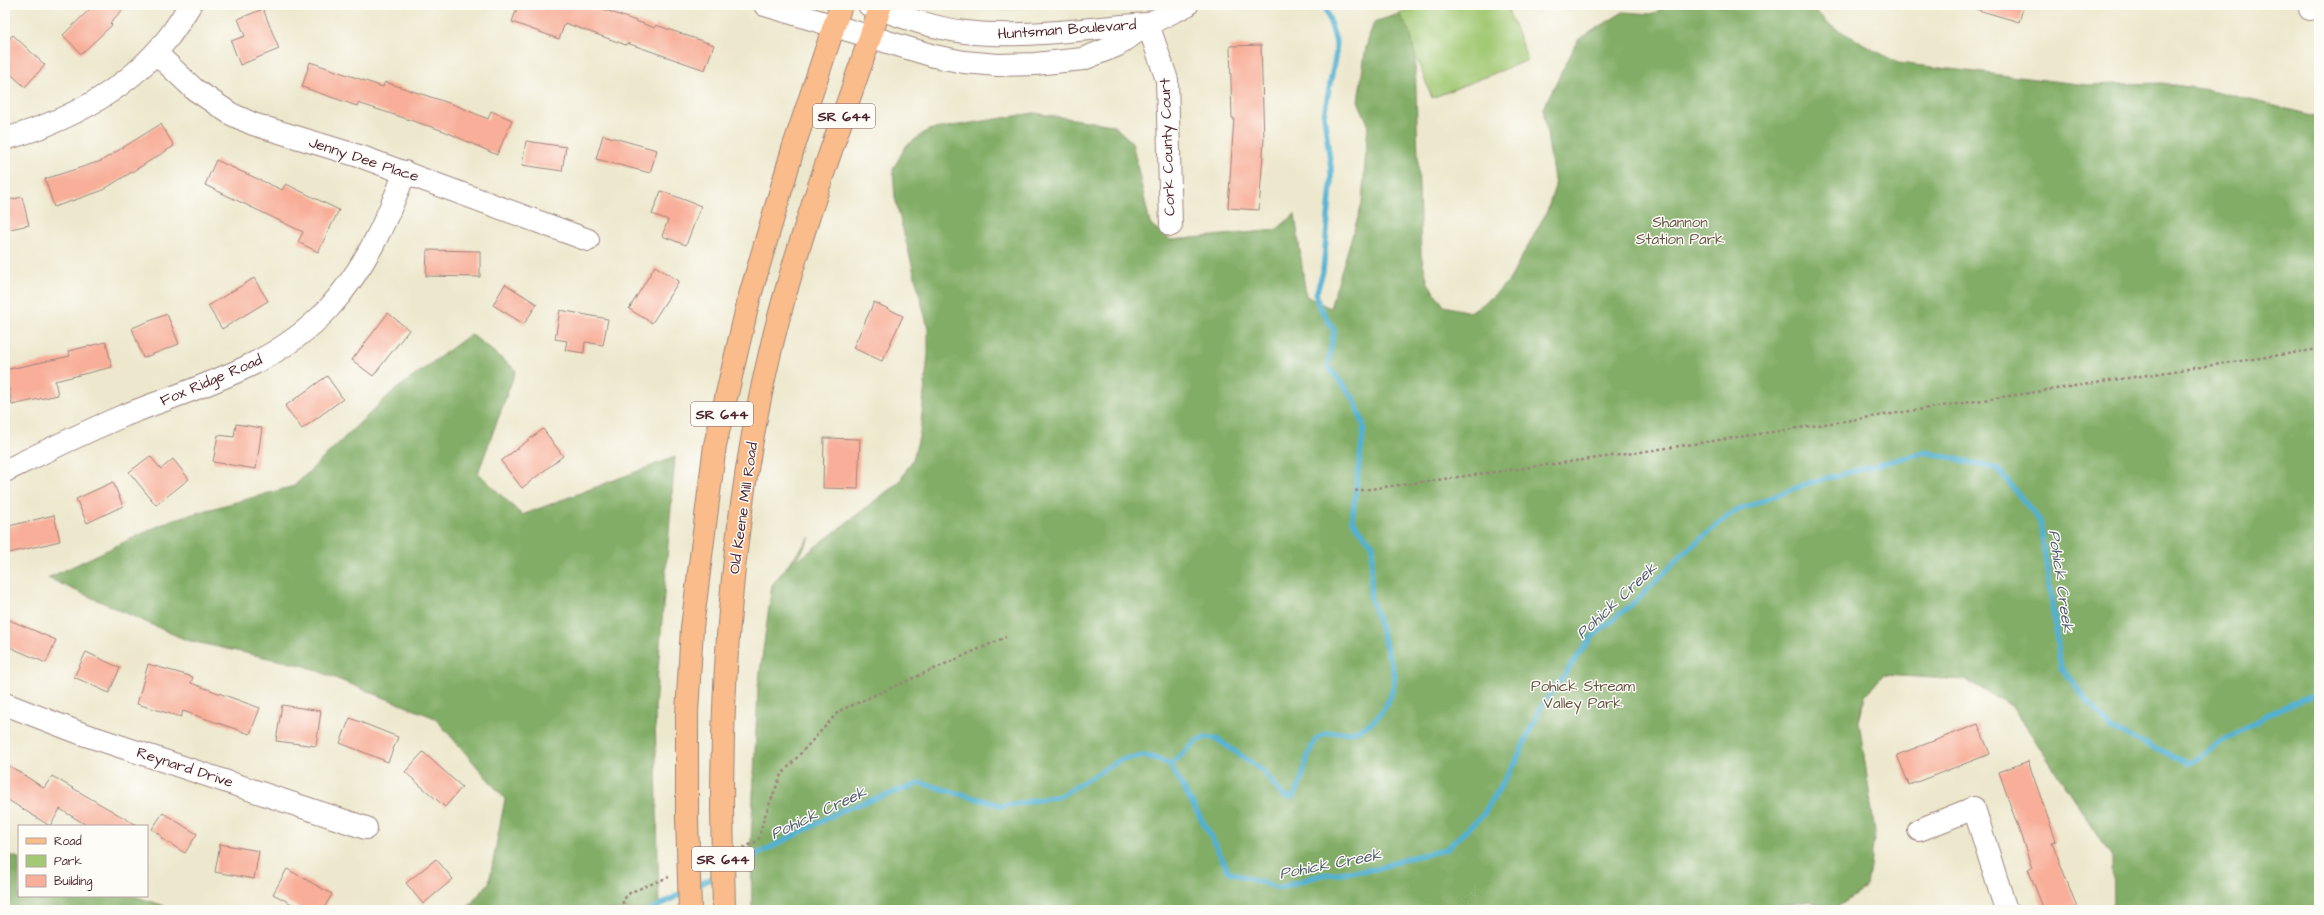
<svg xmlns="http://www.w3.org/2000/svg" width="2324" height="915" viewBox="0 0 2324 915" font-family="'Architects Daughter',sans-serif">
<style>
.green{fill:#a3c974;stroke:#767450}
.forest{fill:#82ad66;stroke:#666648}
.lines{fill:none;stroke-linecap:round;stroke-linejoin:round}
.stream{stroke:#53b1d2;stroke-width:5.5}
.building{fill:#f8ae98}
.minor-casing{stroke:#9c847c;stroke-width:24}
.major-casing{stroke:#9c847c;stroke-width:24}
.path{stroke:#9c847c;stroke-width:2.5;stroke-dasharray:3 3;stroke-linecap:butt}
.minor{stroke:#fff;stroke-width:22}
.major{stroke:#f9bc8a;stroke-width:22}
.major-bridge-casing{stroke:#9c847c;stroke-width:24;stroke-linecap:butt}
.major-bridge{stroke:#f9bc8a;stroke-width:22}
.labels{text-anchor:middle;stroke-width:3;stroke-linejoin:round;paint-order:stroke}
.shield{fill:#fdfcf7;stroke:#806168;stroke-width:1}
.shield-label{font-size:14px;font-weight:bold;fill:#4a1f2b}
.street-label{font-size:15px;fill:#4a1f2b;stroke:#fdfcf7}
.park-label{font-size:15px;fill:#655241;stroke:#fdfcf7}
.water-label{font-size:16px;font-style:italic;fill:#4e596e;stroke:#fdfcf7}
</style>
<rect width="100%" height="100%" fill="#fdfcf7"/>
<filter id="ink" filterUnits="userSpaceOnUse"><feTurbulence type="fractalNoise" baseFrequency=".025" numOctaves="2"/><feDisplacementMap in="SourceGraphic" scale="8" xChannelSelector="R" yChannelSelector="G"/><feConvolveMatrix kernelMatrix="1 2 1 2 8 2 1 2 1" color-interpolation-filters="sRGB"/></filter>
<filter id="wash" filterUnits="userSpaceOnUse"><feTurbulence type="fractalNoise" baseFrequency=".012" numOctaves="4" result="noise"/><feDisplacementMap in="SourceGraphic" scale="16" xChannelSelector="R" yChannelSelector="G"/><feGaussianBlur stdDeviation="0.9" result="paint"/><feColorMatrix in="noise" values="0 0 0 0 0 0 0 0 0 0 0 0 0 0 0 0 0 1.4 0 .05"/><feComposite in="paint" operator="in"/></filter>
<g filter="url(#wash)">
<rect width="100%" height="100%" fill="#ede8cd"/>
<polygon class="green" points="1422,5 1506,5 1528,60 1432,98 1399,14"/>
<g class="forest">
<polygon points="989,5 1044,5 998,9"/>
<polygon points="1665,5 1811,5 1828,24 1898,63 2087,85 2162,83 2215,91 2319,117 2319,910 2113,910 2112,857 2013,707 1966,680 1883,675 1865,696 1859,721 1875,832 1867,887 1836,908 1809,901 1763,910 752,910 751,841 758,687 772,585 810,537 797,561 899,482 913,459 920,433 928,355 928,328 895,198 893,169 906,146 928,130 1034,113 1113,125 1132,142 1150,224 1171,240 1276,230 1295,214 1306,296 1330,308 1362,204 1368,124 1358,101 1366,47 1374,22 1399,14 1410,31 1415,56 1421,255 1428,283 1444,306 1470,312 1491,298 1510,279 1547,211 1555,186 1543,108 1578,40 1623,12 1654,14"/>
<polygon points="471,334 516,370 478,473 522,515 675,457 655,708 659,910 465,910 489,883 505,799 435,718 305,666 186,640 48,578 171,520 294,486 391,393"/>
<polygon points="5,854 19,858 19,896 134,896 177,910 5,910"/>
</g>
<g class="lines">
<g class="stream">
<path d="M1170 765 1198 740 1207 737 1217 739 1263 771 1284 797H1293C1306 781 1303 756 1316 740 1326 729 1338 734 1351 732 1377 727 1393 701 1395 676L1370 595 1373 545 1357 527 1352 519 1364 427 1354 399 1328 366 1334 330 1319 306 1316 294 1323 272 1331 186V168L1324 115 1336 53V42L1325 5"/>
<path d="M729 869 843 810 921 783 1003 806 1060 796 1122 759 1145 756 1159 759 1170 765 1207 829 1229 872 1279 888 1321 875 1377 869 1408 858 1445 850 1483 815 1515 763 1541 707 1591 638 1638 599 1684 553 1731 513 1809 483 1926 452 1998 469 2040 521 2061 668 2110 728 2190 763C2230 738 2272 706 2319 695"/>
<polyline points="695,887 718,875"/>
<polyline points="651,910 684,892"/>
</g>
</g>
<g id="blocks">
<g class="building">
<polygon points="94,5 127,5 110,23 112,25 81,54 63,35"/>
<polygon points="518,5 592,5 655,28 656,25 714,45 705,70 627,43 626,45 565,23 559,39 512,22"/>
<polygon points="1975,5 2024,5 2019,22 1975,9"/>
<polygon points="263,9 279,49 240,65 231,41 245,36 238,19"/>
<polygon points="13,35 45,65 25,87 5,69 5,43"/>
<polygon points="1261,45 1264,140 1259,210 1228,208 1234,118 1232,118 1230,46"/>
<polygon points="310,62 383,87 385,82 455,105 488,119 491,111 512,120 497,155 444,131 358,103 357,106 302,87"/>
<polygon points="161,124 174,146 101,191 54,207 45,179 101,161"/>
<polygon points="603,135 657,150 650,173 596,159"/>
<polygon points="526,141 566,147 562,171 522,165"/>
<polygon points="216,160 282,190 286,184 339,210 318,252 298,242 303,232 205,185"/>
<polygon points="661,191 701,206 686,245 662,236 668,220 652,214"/>
<polygon points="22,197 29,225 5,230 5,201"/>
<polygon points="427,250 480,251 480,277 426,276"/>
<polygon points="655,266 679,281 652,323 629,309"/>
<polygon points="254,278 268,301 222,329 208,306"/>
<polygon points="505,284 537,304 524,324 493,305"/>
<polygon points="874,302 903,316 882,361 853,348"/>
<polygon points="560,310 608,319 603,345 585,342 584,353 565,350 567,341 555,339"/>
<polygon points="388,313 409,330 373,376 352,360"/>
<polygon points="167,314 179,344 143,358 132,328"/>
<polygon points="106,342 112,367 55,381 58,395 12,405 5,370 70,356 68,351"/>
<polygon points="327,376 343,399 302,429 285,406"/>
<polygon points="236,424 262,428 256,469 213,462 218,435 234,437"/>
<polygon points="543,429 563,456 522,488 501,461"/>
<polygon points="824,438 860,439 858,489 823,488"/>
<polygon points="150,456 161,469 173,459 189,479 156,505 129,472"/>
<polygon points="113,482 123,506 87,523 76,499"/>
<polygon points="54,515 60,541 5,554 5,527"/>
<polygon points="5,618 56,640 46,663 5,645"/>
<polygon points="86,652 120,668 109,693 74,677"/>
<polygon points="148,664 193,677 191,683 260,708 250,734 183,711 181,717 137,704"/>
<polygon points="282,705 321,711 316,746 276,741"/>
<polygon points="350,718 398,737 388,762 340,743"/>
<polygon points="1978,724 1990,754 1909,785 1897,755"/>
<polygon points="423,752 462,787 445,807 405,772"/>
<polygon points="2028,761 2056,841 2052,842 2078,910 2044,910 2028,869 2032,868 1999,772"/>
<polygon points="5,763 44,788 52,776 138,826 88,826 60,809 50,826 5,798"/>
<polygon points="163,813 197,834 185,853 161,838 162,836 152,829"/>
<polygon points="220,844 259,851 254,879 215,872"/>
<polygon points="436,859 453,879 423,904 406,883"/>
<polygon points="287,869 332,894 323,910 303,910 273,894"/>
</g>
</g>
</g>
<g filter="url(#ink)">
<use href="#blocks" fill-opacity="0" stroke="#9c847c" stroke-width="1"/>
<g class="lines">
<g class="minor-casing">
<g id="minor">
<polyline points="765,5 934,56 964,62 998,65 1035,64 1083,59 1118,45 1148,24 1187,5"/>
<path d="M869 5C900 16 932 28 965 32 1026 39 1087 28 1147 24"/>
<polyline points="2310,9 2311,5"/>
<polyline points="1148,24 1167,80 1171,225"/>
<polyline points="156,53 194,89 231,114 253,124 362,157 588,240"/>
<path d="M5 139C68 121 127 91 168 38 176 28 183 16 190 5"/>
<path d="M5 471C44 452 82 433 123 416 195 387 274 368 329 308 365 268 386 222 405 172"/>
<polyline points="5,704 80,733 366,828"/>
<polyline points="1919,830 1974,808 2006,910"/>
</g>
</g>
<g class="major-casing">
<g id="major">
<path d="M722 809C722 653 735 497 772 344 800 229 844 117 881 5"/>
<polyline points="687,818 687,713 692,628 715,445 749,299 793,149 841,5"/>
</g>
</g>
<g class="path">
<polyline points="1355,491 1627,454 2319,349"/>
<polyline points="743,848 758,841 764,818 781,775 839,711 1006,637"/>
<polyline points="744,909 751,907 755,910"/>
<polyline points="623,910 623,900 631,892 669,877"/>
</g>
<use href="#minor" class="minor"/>
<use href="#major" class="major"/>
<g class="major-bridge-casing">
<g id="major-bridge">
<polyline points="722,809 724,910"/>
<polyline points="687,818 690,910"/>
</g>
</g>
<use href="#major-bridge" class="major-bridge"/>
</g>
</g>
<g class="labels">
<g class="shield">
<rect x="813" y="104" width="62" height="24" rx="3"/>
<rect x="691" y="402" width="62" height="24" rx="3"/>
<rect x="692" y="847" width="62" height="24" rx="3"/>
</g>
<g class="shield-label">
<text x="844" y="121">SR 644</text>
<text x="722" y="419">SR 644</text>
<text x="723" y="864">SR 644</text>
</g>
<g class="street-label">
<text transform="translate(1067 29) rotate(-4)" y="5">Huntsman Boulevard</text>
<text transform="translate(1167 147) rotate(-92)" y="5">Cork County Court</text>
<text transform="translate(364 159) rotate(18)" y="5">Jenny Dee Place</text>
<text transform="translate(211 380) rotate(-23)" y="5">Fox Ridge Road</text>
<text transform="translate(743 508) rotate(-82)" y="5">Old Keene Mill Road</text>
<text transform="translate(185 767) rotate(18)" y="5">Reynard Drive</text>
</g>
<g class="park-label">
<text x="1680" y="227">Shannon<tspan x="1680" dy="17">Station Park</tspan></text>
<text x="1583" y="691">Pohick Stream<tspan x="1583" dy="17">Valley Park</tspan></text>
</g>
<g class="water-label">
<text transform="translate(2062 581) rotate(82)" y="6">Pohick Creek</text>
<text transform="translate(1616 600) rotate(-43)" y="6">Pohick Creek</text>
<text transform="translate(818 812) rotate(-25)" y="6">Pohick Creek</text>
<text transform="translate(1330 863) rotate(-11)" y="6">Pohick Creek</text>
</g>
</g>
<rect width="2324" height="915" fill="none" stroke="#fdfcf7" stroke-width="20"/>
<rect x="18" y="825" width="130" height="72" fill="#fdfcf7" stroke="#b5a4a5"/>
<rect x="26" y="838" width="20" height="6" fill="#f9bc8a" stroke="#b5a4a5"/>
<text x="54" y="845" font-size="12" fill="#4a1f2b">Road</text>
<rect x="26" y="855" width="20" height="12" fill="#a3c974" stroke="#b5a4a5"/>
<text x="54" y="865" font-size="12" fill="#4a1f2b">Park</text>
<rect x="26" y="875" width="20" height="12" fill="#f8ae98" stroke="#b5a4a5"/>
<text x="54" y="885" font-size="12" fill="#4a1f2b">Building</text>
</svg>
